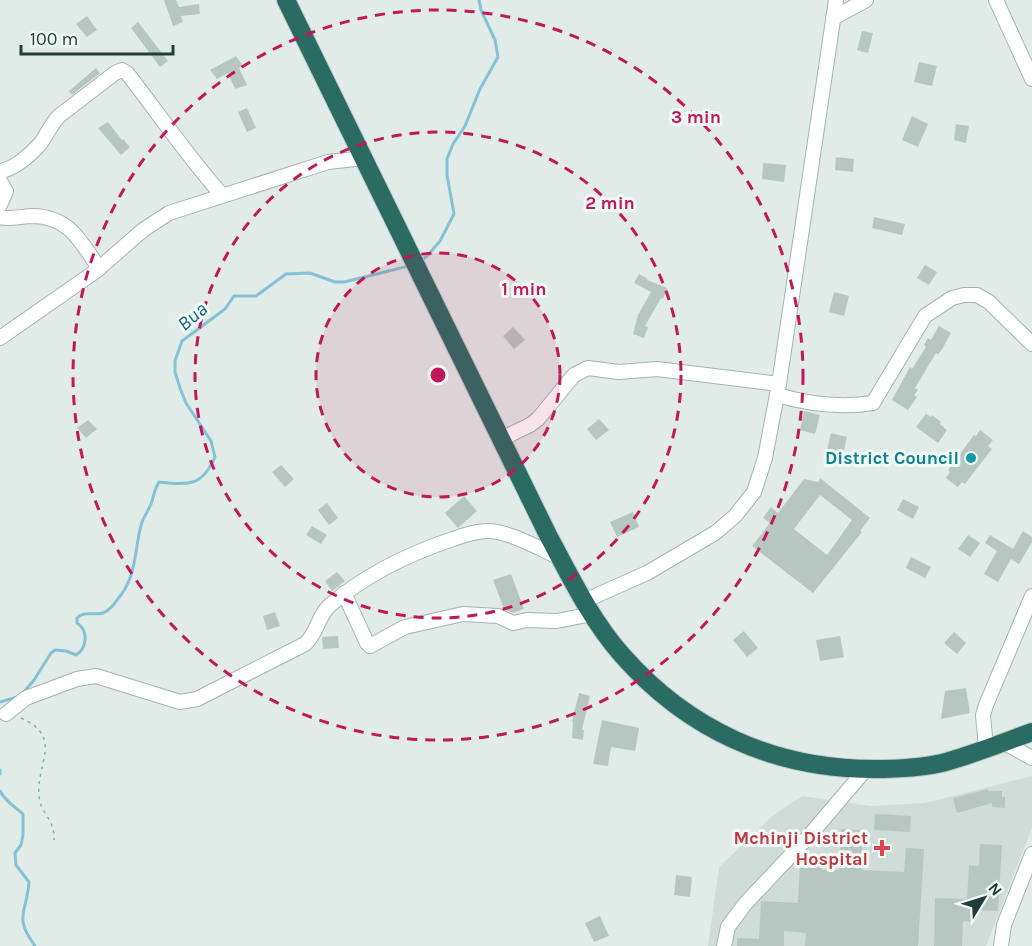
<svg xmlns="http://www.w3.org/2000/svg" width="1032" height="946" viewBox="0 0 1032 946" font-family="Karla,sans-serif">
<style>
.built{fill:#cfdcd7}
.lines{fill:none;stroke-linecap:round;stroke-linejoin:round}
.stream{stroke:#85c2d5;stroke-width:3}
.building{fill:#b6c7c1;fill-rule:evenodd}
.minor-casing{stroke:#a3b4b0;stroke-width:16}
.highway-casing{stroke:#c1c9c8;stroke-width:20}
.path{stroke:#7fb2a6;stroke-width:1.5;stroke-dasharray:3 4.5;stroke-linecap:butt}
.minor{stroke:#fff;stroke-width:14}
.highway{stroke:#2a6c64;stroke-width:18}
.ring{fill:none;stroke:#c2185b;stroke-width:3;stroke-dasharray:10 8}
.culture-dot{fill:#0f9aa8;stroke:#f1f9f6;stroke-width:2}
.health-dot{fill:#e0444e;stroke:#f1f9f6;stroke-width:2}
.labels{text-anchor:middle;stroke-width:6;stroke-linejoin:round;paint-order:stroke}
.culture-label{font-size:18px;font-weight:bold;fill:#0d838f;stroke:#f1f9f6;text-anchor:end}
.health-label{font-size:18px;font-weight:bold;fill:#be3a42;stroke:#f1f9f6;text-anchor:end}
.water-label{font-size:20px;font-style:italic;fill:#16637e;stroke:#f1f9f6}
.centre{fill:#c2185b;stroke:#f1f9f6;stroke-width:3}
.ring-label{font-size:18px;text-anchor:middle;font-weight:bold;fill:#c2185b;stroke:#f1f9f6;stroke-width:6;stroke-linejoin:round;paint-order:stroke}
</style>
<rect width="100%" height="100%" fill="#e1ece8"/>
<polygon class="built" points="1032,776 1032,828 986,946 708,946 719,867 771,817 802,796 871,806 925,803"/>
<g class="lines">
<g class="stream">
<polyline points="421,261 429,254 440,241 454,214 447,175 447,159 453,144 465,126 480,89 498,57 495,40 481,10 479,0"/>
<path d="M23 693 34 680 51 653 55 650 66 651 76 655C87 648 89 631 77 623V618C85 610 93 616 103 613 108 611 114 605 117 600 137 577 134 553 141 525 143 518 148 511 151 504 154 496 154 490 159 482 188 485 202 487 215 457L211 441 186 403 180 388 175 372V361L182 341 225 309 234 296H256L286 274 310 273 335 282H344L409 266"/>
<polyline points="0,702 17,697"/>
<polyline points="0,770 0,774"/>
<path d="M0 791C6 802 14 806 23 814V835L21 845 15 853 16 865 29 882C27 913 13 916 35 946"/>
</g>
</g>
<g class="building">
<polygon points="164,0 176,0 179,7 199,4 200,14 181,16 183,22 173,26"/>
<polygon points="87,16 97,30 87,37 76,24"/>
<polygon points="138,22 168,61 160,67 131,28"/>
<polygon points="862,31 873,33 868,53 857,50"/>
<polygon points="236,56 243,66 239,68 247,85 235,89 228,73 217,79 210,70"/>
<polygon points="919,62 937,66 932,86 914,82"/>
<polygon points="96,68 100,73 72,95 69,91"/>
<polygon points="247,108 256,128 247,132 238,112"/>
<polygon points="912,116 928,124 918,147 902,140"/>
<polygon points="108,122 122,140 123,139 130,147 121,155 98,128"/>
<polygon points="956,124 969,126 966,143 954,140"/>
<polygon points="836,157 854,159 853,172 835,170"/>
<polygon points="763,163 786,165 784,182 762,179"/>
<polygon points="874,217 905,224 902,235 872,228"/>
<polygon points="925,265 937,272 929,285 917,278"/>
<polygon points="639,274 648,279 647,280 667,288 663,299 661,298 645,326 648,327 644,338 633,334 638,315 651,292 634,283"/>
<polygon points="834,292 849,296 844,316 829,312"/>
<polygon points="939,326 951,333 941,351 938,354 936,353 915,388 918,390 914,395 917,397 908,410 892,400 910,367 912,369 926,347 924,345 928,338 931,340"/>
<polygon points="513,327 525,340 514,349 503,336"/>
<polygon points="804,411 820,415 815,434 800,430"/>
<polygon points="926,414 931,417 932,415 941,422 940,424 947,430 938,443 916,427"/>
<polygon points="599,419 609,430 596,440 587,429"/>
<polygon points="88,420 97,429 86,438 77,428"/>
<polygon points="980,430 993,440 988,446 992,449 965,484 962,482 958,487 946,478 950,472 948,470 974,435 976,436"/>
<polygon points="831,433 847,437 843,454 827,450"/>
<polygon points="281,465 294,479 285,487 272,472"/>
<path d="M820 478 870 518 860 531 862 532 813 593 752 546 770 523 763 518 771 507 778 513 804 479 818 482ZM820 495 852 520 827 555 794 529Z"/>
<polygon points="464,496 477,511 458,528 445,513"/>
<polygon points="903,499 919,507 913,519 897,510"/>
<polygon points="327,503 338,518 329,525 318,510"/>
<polygon points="633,512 639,527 617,537 610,522"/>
<polygon points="312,526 327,535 321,544 306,535"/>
<polygon points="1023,531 1032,537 1032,542 1019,564 1011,559 998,582 984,574 997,551 985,543 990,535 1013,549"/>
<polygon points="968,535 980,543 970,557 958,549"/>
<polygon points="911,557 931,567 925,578 906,568"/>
<polygon points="337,572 345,581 332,591 325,581"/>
<polygon points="511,574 524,609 513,613 504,609 493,580"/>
<polygon points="275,612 280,626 267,630 263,616"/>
<polygon points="744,631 758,648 747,657 733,640"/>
<polygon points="954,632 966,643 957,654 944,643"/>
<polygon points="338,636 339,648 323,649 322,637"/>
<polygon points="840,636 844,657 820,661 816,640"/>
<polygon points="966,688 970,713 941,719 945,691"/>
<polygon points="579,693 590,696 582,730 584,730 583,740 572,738 573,722 572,721"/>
<polygon points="602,720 639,728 635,751 611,747 608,766 593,764"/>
<polygon points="988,789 988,791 1002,791 1002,797 1005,797 1005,808 992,807 992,803 957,813 953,798"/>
<polygon points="875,814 911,816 910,832 874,830"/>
<polygon points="841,829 863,830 861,870 904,872 906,848 924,849 918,946 805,946 806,933 784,931 784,946 737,946 737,938 759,939 761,901 798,903 800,863 822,864 822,870 839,870"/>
<polygon points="980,844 1002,845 998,911 974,910 973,922 963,921 962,946 934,946 935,898 967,899 969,865 979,866"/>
<polygon points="676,875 692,877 690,897 674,895"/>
<polygon points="600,916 609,936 594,942 585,923"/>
</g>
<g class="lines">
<g class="minor-casing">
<g id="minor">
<polyline points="996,0 1032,79"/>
<polyline points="833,18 866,0"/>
<path d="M0 171C14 169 30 155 40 144 47 135 51 124 59 116L115 73 122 70 127 73C159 114 188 157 222 195"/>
<polyline points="0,181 6,191 0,205"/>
<path d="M0 217C10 220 22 216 33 216 70 217 80 241 99 268"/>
<polyline points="0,338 96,271 143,230 169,213 328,162 364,158"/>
<path d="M777 395C808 404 841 408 873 403L925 316 952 298 964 295H977L989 302 1032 344"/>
<polyline points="501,439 530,425 538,419 574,375 588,368 619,372 657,369 779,384"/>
<polyline points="344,593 367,643 370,646 405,627 463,614 498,616 513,623 527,620 557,621 592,614"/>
<polyline points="584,601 647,573 715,533 735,516 754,492 765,458 779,384 836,0"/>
<path d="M6 714 26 698 77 679 96 676 180 702 197 699 305 644C317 634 318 616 329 606 365 575 408 554 453 539 464 535 477 531 488 531 510 531 541 550 561 558"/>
<polyline points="1003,742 1032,758"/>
<polyline points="986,748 983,715 986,705 1032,596"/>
<polyline points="724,946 728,927 745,904 809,836 866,769"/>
<polyline points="1001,946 1004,925 1032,854"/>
</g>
</g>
<g class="highway-casing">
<path id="highway" d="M286 0 548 535C570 576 591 620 622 655 688 730 774 769 874 769 896 769 920 768 942 763 972 755 1002 743 1032 732"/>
</g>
<path class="path" d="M21 718C64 737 36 763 39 796 41 816 55 818 54 840"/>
<use href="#minor" class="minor"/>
<use href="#highway" class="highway"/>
</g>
<circle cx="438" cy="375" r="122" fill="#c2185b" fill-opacity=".12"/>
<g class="ring">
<circle cx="438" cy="375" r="122"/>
<circle cx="438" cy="375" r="243"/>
<circle cx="438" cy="375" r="365"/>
</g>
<circle class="culture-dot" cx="971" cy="458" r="6"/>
<path class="health-dot" d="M879 839h6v6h6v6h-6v6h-6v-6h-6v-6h6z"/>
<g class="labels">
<g class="culture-label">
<text x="959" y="464">District Council</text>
</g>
<g class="health-label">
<text x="868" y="844">Mchinji District<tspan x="868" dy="21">Hospital</tspan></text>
</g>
<g class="water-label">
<text transform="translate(192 316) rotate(-40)" y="7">Bua</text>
</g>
</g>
<circle cx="438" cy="375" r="9" class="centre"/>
<g class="ring-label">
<text x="696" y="123">3 min</text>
<text x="610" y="209">2 min</text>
<text x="524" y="295">1 min</text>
</g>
<g transform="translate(984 898) rotate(52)" stroke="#f1f9f6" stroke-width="4.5" paint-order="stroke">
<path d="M0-4.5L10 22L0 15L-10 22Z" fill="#203e39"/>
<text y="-9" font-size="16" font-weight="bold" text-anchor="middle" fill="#203e39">N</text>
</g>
<path d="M21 45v9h152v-9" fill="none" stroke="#203e39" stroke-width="3"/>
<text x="30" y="45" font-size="18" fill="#203e39" stroke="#f1f9f6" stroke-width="4.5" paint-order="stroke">100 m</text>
</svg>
